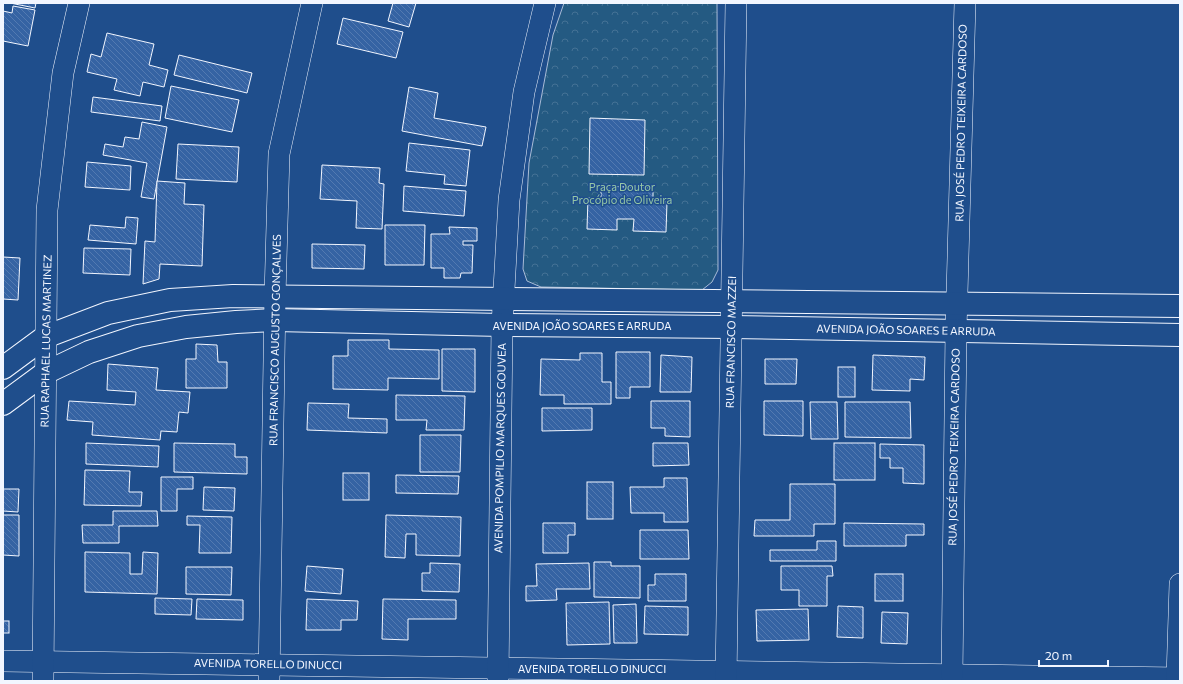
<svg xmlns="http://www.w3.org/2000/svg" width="1183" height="684" viewBox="0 0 1183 684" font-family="Commissioner,sans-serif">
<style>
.forest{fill:url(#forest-crowns);stroke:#a8bbd7}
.building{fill:url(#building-back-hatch);stroke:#f2f6ff}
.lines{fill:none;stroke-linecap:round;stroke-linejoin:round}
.street-casing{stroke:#f2f6ff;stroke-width:22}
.secondary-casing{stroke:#f2f6ff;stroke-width:24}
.street{stroke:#1f4e8c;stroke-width:21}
.secondary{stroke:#1f4e8c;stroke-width:22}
.labels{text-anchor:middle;stroke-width:3;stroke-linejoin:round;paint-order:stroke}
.street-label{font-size:11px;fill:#f2f6ff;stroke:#1f4e8c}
.park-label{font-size:11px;fill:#97c8a6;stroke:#1f4e8c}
</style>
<defs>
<pattern id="forest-crowns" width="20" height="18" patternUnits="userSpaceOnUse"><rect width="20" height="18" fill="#245a82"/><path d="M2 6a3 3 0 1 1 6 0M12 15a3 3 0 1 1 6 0" fill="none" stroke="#447295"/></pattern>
<pattern id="building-back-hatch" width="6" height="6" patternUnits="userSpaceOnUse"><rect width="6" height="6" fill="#3563a3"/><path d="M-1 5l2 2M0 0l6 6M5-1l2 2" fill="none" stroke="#537ab1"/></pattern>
</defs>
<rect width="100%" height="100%" fill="#1f4e8c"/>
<polygon class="forest" points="564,3 717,3 718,270 712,282 702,290 541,287 527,281 523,269 529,163 553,35"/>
<g class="building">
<polygon points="10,3 36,3 35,8"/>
<polygon points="393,3 416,3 409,27 388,21"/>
<polygon points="13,6 35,10 28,46 3,41 3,11 12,13"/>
<polygon points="343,18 403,32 396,58 337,44"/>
<polygon points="107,33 154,44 149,65 168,70 164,87 143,82 140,96 114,90 117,79 87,72 91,54 101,57"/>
<polygon points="179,55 252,73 247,93 174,75"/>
<polygon points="171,86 239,100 232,132 165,118"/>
<polygon points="409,87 438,93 434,118 486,127 482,146 402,131"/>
<polygon points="93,97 162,106 160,121 91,112"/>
<polygon points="590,118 645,120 644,175 589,174"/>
<polygon points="142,122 167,127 154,199 141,197 147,163 103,155 105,144 123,147 125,137 139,139"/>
<polygon points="409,143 470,150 466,186 444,184 445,175 406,171"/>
<polygon points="178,144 239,147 237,182 176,179"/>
<polygon points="87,162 131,166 130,190 85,187"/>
<polygon points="322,165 380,168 379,183 384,184 382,229 356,228 357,201 320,199"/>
<polygon points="157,181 185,183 184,204 204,205 202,266 160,264 159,279 143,284 145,241 155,242"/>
<polygon points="404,186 466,191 464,216 403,211"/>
<polygon points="601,186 653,188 653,201 667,202 666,232 633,231 634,219 617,219 617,230 587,229 588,198 601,199"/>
<polygon points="126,217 138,218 136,244 88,240 90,225 125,228"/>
<polygon points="385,225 425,225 424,265 385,265"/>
<polygon points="449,227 477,228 477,241 463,241 463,245 473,245 472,273 461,273 460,278 444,278 444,268 431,268 431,234 450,234"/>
<polygon points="312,244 365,245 364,269 312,268"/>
<polygon points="84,248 131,249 130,275 83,273"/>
<polygon points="3,257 20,258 18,300 3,299"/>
<polygon points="348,340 389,340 389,349 439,350 439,379 388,378 388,390 333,389 333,356 348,356"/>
<polygon points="196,344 217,345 218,362 227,362 227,388 186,388 186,359 196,359"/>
<polygon points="442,349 475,349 475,392 442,391"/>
<polygon points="616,352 650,352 650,387 630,387 630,398 616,398"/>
<polygon points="580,353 602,353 602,382 611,382 611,404 564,404 564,395 540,395 541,359 580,360"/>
<polygon points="661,355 692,357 691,392 660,392"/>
<polygon points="873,355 925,357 924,380 910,379 910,391 872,390"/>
<polygon points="765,359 797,359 796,384 765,384"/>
<polygon points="108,364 158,368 156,390 190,392 188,413 179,412 177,432 161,431 160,440 92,435 93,422 67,420 69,401 135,405 136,392 107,390"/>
<rect x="838" y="367" width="17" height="30"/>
<polygon points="396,395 465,396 464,430 426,430 427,420 396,420"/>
<polygon points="651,401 690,401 690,437 665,436 665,428 651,428"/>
<polygon points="764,401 803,401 803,436 764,435"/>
<polygon points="810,402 837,402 838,439 811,439"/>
<polygon points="845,402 910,402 911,438 845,437"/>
<polygon points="308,403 349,404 348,418 387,419 387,433 307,430"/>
<polygon points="542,408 592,408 592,430 542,431"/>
<polygon points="420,435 461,435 460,472 420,472"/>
<polygon points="86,443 159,446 158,467 86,464"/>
<polygon points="174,443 235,444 235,457 247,457 247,474 174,472"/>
<polygon points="653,443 688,443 689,465 653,466"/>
<rect x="834" y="443" width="41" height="37"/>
<polygon points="880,444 924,445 924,484 903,483 903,468 890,468 890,458 880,458"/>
<polygon points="85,470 130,471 129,492 142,492 141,506 84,505"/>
<rect x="343" y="473" width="26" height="27"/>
<polygon points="396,475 459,476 458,494 396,493"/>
<polygon points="161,477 193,477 193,489 177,489 177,511 161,511"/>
<polygon points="664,478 687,478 688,522 664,522 664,513 631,513 630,487 664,487"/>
<rect x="587" y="482" width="26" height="37"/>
<polygon points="790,484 835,484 835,524 814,524 814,536 754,536 755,520 790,520"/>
<polygon points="204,487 235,488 234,511 203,510"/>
<polygon points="3,489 19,489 18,512 3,511"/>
<polygon points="113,511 157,511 158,526 119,526 119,543 83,543 82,525 113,525"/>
<polygon points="3,515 19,515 19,556 3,555"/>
<polygon points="386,515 461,517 460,556 416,555 416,534 406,534 405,558 385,557"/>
<polygon points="187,516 232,517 231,553 199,553 200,525 187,525"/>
<polygon points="543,523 575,523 575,535 568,535 568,553 543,553"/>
<polygon points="844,523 924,524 924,535 906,535 906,546 844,546"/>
<polygon points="640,530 688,530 689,559 640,559"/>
<polygon points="817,541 836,541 836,561 770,561 770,550 817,550"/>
<polygon points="85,552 130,553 130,574 142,574 143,552 158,553 157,594 85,592"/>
<polygon points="594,562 611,562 611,566 640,566 640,598 594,597"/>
<polygon points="430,563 460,564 459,592 422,591 422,573 430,573"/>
<polygon points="589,563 590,589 556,589 557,600 526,601 526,586 537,586 536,564"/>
<polygon points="307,566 343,569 341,594 305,591"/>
<polygon points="781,566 832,566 833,576 827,576 827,606 799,606 799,590 781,590"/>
<polygon points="186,567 232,567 231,595 186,594"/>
<polygon points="655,574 686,574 686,601 648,601 648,585 655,585"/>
<rect x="875" y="574" width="28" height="27"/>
<polygon points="155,598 192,599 191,615 155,614"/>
<polygon points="197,599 243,600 243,620 196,619"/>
<polygon points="307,599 358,601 357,620 341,620 341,630 306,630"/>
<polygon points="383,599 456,600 456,619 408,619 408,640 382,639"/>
<polygon points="609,602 610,644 567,645 566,603"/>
<polygon points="636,604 637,643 614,643 613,605"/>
<polygon points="645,606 688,607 688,635 644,634"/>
<polygon points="838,606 863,607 863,638 837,637"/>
<polygon points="808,609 809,640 757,641 756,610"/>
<polygon points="882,612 908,613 907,644 881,643"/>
<rect x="3" y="621" width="6" height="12"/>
</g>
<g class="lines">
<g class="street-casing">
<g id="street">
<polyline points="3,661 1180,678"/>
<polyline points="952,676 956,330 965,3"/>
<polyline points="1177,678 1180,584"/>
<polyline points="43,681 47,210 63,73 79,3"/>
<polyline points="269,681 275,296 279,154 312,3"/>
<polyline points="498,681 502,325 509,200 524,92 545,3"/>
<polyline points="726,681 736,3"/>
</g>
</g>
<g class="secondary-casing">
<g id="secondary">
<polyline points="3,368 45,337 108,313 170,300 233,296 1180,306"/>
<polyline points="3,404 45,373 89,352 138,336 186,327 236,322 275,320 502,325 732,327 1180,335"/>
</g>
</g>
<use href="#street" class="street"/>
<use href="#secondary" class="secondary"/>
</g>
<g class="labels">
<g class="street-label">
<text transform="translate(961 123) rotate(-89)" y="4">RUA JOSÉ PEDRO TEIXEIRA CARDOSO</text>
<text x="582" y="330">AVENIDA JOÃO SOARES E ARRUDA</text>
<text transform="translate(906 330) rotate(1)" y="4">AVENIDA JOÃO SOARES E ARRUDA</text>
<text transform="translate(275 340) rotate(-89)" y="4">RUA FRANCISCO AUGUSTO GONÇALVES</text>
<text transform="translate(46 341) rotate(-89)" y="4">RUA RAPHAEL LUCAS MARTINEZ</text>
<text transform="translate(731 342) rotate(-89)" y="4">RUA FRANCISCO MAZZEI</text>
<text transform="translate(954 447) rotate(-89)" y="4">RUA JOSÉ PEDRO TEIXEIRA CARDOSO</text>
<text transform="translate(500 448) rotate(-89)" y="4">AVENIDA POMPILIO MARQUES GOUVEA</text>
<text transform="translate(268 664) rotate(1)" y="4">AVENIDA TORELLO DINUCCI</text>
<text x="592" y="673">AVENIDA TORELLO DINUCCI</text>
</g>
<g class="park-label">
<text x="622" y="191">Praça Doutor<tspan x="622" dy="13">Procópio de Oliveira</tspan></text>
</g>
</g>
<rect width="1183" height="684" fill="none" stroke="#f2f6ff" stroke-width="8"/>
<path d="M1039 660v6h69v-6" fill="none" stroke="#f2f6ff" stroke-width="2"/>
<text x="1045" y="660" font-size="12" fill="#f2f6ff" stroke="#1f4e8c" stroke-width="3" paint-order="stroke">20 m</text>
</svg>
